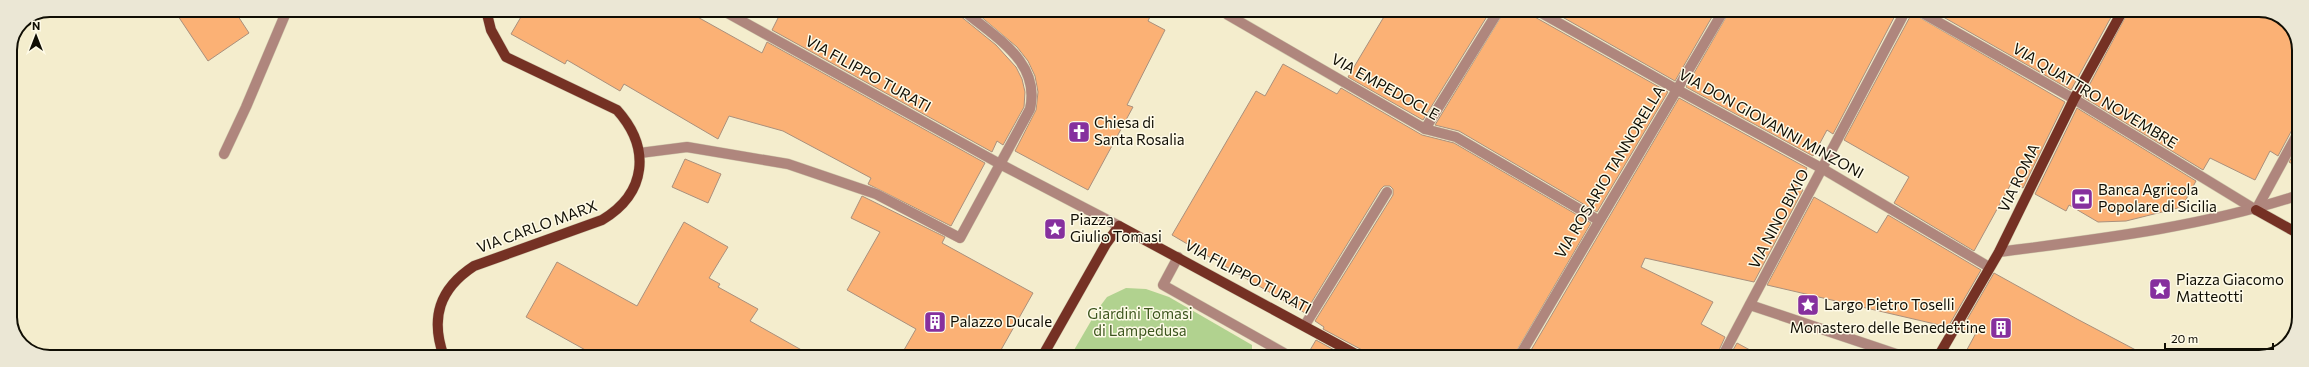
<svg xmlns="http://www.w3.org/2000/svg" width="2309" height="367" viewBox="0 0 2309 367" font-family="Commissioner,sans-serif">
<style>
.green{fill:#b1d28f}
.building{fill:#fbb175;stroke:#aa907c}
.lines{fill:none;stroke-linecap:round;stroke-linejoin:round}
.minor-casing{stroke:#d0c9ad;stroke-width:11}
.major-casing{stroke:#d0c9ad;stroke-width:11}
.minor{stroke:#af867d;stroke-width:10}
.major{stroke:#753124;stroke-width:10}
.labels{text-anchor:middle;stroke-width:3;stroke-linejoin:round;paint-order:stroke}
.street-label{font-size:15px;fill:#100e04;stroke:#fefae7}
.poi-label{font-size:15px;fill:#100e04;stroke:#fefae7;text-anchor:start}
.park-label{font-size:15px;fill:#3d561e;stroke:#fefae7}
.rim{fill:none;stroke:#100e04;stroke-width:2}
</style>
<rect width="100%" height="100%" fill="#f4edcd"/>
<polygon class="green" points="1126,288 1146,289 1169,297 1252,345 1252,357 1070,357 1098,309 1107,297"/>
<g class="building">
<polygon points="174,10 234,10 249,33 208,61"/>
<polygon points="525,10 685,10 762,53 767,42 985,163 951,226 868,184 871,178 783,131 729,116 718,139 624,84 620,91 567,60 565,64 511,34"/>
<polygon points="782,10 957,10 959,15 996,45 1016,67 1022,79 1025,92 1024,107 1003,145 997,141 992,152 772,30"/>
<polygon points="973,10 1153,10 1148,21 1165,30 1127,105 1133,107 1088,190 1015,151 1036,110 1038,92 1035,76 1028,61 1017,47"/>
<polygon points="1388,10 1491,10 1423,120 1348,77"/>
<polygon points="1505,10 1530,10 1533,16 1668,92 1597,212 1459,131 1435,125"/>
<polygon points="1550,10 1716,10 1675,81"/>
<polygon points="1730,10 1898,10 1833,134 1827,130 1813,156 1686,87"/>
<polygon points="1931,10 2115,10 2071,90"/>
<polygon points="2129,10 2264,10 2287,22 2299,45 2299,125 2293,128 2278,156 2270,151 2255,180 2210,158 2203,170 2083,97"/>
<polygon points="1912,13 2065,102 2023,188 2012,182 1974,251 1894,203 1909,177 1844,140"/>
<polygon points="1283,64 1337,94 1341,88 1422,135 1454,143 1591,223 1513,357 1367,357 1364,351 1323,329 1324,327 1315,321 1393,195 1393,189 1390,186 1384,186 1381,189 1305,313 1172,235 1256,91 1265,96"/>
<polygon points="1679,98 1807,168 1797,187 1803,190 1754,282 1645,258 1641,267 1713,302 1701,324 1725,337 1716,357 1527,357"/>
<polygon points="2077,108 2196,181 2182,207 2126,221 2098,222 2069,205 2066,211 2035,194"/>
<polygon points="2299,145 2299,168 2289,162"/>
<polygon points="685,159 721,174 708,203 672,187"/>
<polygon points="862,196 945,237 942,243 1033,293 997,357 900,357 916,329 847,290 880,232 851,218"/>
<polygon points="1814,197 1877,233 1888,215 1981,270 1948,327 1767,285"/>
<polygon points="684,222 728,247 709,278 720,284 718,287 758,309 750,321 814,357 598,357 526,317 557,262 637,306"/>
<polygon points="1994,273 2077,319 2149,357 1963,357 1976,333 1961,330"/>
<polygon points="1316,340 1347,357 1306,357"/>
<polygon points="1737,343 1763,357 1729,357"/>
</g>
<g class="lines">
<g class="minor-casing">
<g id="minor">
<polyline points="722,10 1000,164 1119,226"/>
<polyline points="1223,10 1228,15 1425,129 1456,137 1598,220"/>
<polyline points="1536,10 1676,89 1823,169 1989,267"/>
<polyline points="1917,10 2074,99 2256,210"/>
<polyline points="1425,129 1499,10"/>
<path d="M640 153 687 147 788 164 876 194 960 238 1030 109C1041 61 994 37 963 10"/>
<polyline points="224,154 246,107 287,10"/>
<polyline points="2256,210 2299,131"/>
<path d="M1999 252C2099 239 2202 227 2299 195"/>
<polyline points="1178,257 1163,285 1284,353 1282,357"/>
<polyline points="1750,305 1905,357"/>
<polyline points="1305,325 1387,192"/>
<polyline points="1519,357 1724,10"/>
<polyline points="1722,357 1906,10"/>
</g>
</g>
<g class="major-casing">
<g id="major">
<polyline points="2256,210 2299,234"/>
<path d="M444 357C430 318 439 289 474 266L602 220C647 193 651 148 617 110L506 57 491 30 486 10"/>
<polyline points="1042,357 1106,244 1119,226 1361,357"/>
<polyline points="1938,357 1999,252 2074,99 2123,10"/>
</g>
</g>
<use href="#minor" class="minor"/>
<use href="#major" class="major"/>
</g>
<defs>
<g id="church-square" transform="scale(1.15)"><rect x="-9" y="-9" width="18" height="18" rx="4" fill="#86309e" stroke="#fefae7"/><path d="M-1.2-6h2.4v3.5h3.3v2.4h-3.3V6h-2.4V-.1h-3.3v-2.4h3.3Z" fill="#fff"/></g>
<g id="bank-square" transform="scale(1.15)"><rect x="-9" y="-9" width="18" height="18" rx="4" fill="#86309e" stroke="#fefae7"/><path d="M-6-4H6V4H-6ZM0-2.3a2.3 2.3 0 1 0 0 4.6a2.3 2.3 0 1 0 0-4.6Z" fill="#fff"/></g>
<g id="sight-square" transform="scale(1.15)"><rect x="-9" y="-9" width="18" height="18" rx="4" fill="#86309e" stroke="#fefae7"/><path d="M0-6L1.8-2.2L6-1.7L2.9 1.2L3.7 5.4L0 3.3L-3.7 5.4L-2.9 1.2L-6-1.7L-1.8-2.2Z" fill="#fff"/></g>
<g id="building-square" transform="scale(1.15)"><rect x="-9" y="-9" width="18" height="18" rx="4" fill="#86309e" stroke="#fefae7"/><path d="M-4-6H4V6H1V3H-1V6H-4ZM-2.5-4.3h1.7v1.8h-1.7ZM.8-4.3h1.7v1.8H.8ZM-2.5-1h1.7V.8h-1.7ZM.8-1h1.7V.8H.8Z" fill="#fff"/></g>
</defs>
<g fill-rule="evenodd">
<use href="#church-square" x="1079" y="132"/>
<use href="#bank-square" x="2082" y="199"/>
<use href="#sight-square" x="1055" y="229"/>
<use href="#sight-square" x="2160" y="289"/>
<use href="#sight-square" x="1808" y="305"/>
<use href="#building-square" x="935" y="322"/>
<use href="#building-square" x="2001" y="328"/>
</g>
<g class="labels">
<g class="street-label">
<text transform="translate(868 74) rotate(29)" y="5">VIA FILIPPO TURATI</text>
<text transform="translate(1385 87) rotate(29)" y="5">VIA EMPEDOCLE</text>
<text transform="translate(2095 96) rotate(31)" y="5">VIA QUATTRO NOVEMBRE</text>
<text transform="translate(1771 124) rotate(29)" y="5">VIA DON GIOVANNI MINZONI</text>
<text transform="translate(1610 172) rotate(-59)" y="5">VIA ROSARIO TANNORELLA</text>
<text transform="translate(2019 178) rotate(-64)" y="5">VIA ROMA</text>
<text transform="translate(1779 219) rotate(-62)" y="5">VIA NINO BIXIO</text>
<text transform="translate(537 227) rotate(-20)" y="5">VIA CARLO MARX</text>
<text transform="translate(1248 277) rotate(28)" y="5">VIA FILIPPO TURATI</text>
</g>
<g class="poi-label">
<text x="1094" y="128">Chiesa di<tspan x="1094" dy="17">Santa Rosalia</tspan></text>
<text x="2098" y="195">Banca Agricola<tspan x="2098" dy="17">Popolare di Sicilia</tspan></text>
<text x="1070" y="225">Piazza<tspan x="1070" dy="17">Giulio Tomasi</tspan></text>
<text x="2176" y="285">Piazza Giacomo<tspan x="2176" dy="17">Matteotti</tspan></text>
<text x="1824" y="310">Largo Pietro Toselli</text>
<text x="950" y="327">Palazzo Ducale</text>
<text x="1986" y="333" text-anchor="end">Monastero delle Benedettine</text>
</g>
<g class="park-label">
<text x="1140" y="319">Giardini Tomasi<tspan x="1140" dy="17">di Lampedusa</tspan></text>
</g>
</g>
<path d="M0 0H2309V367H0ZM50 17H2259A33 33 0 0 1 2292 50V317A33 33 0 0 1 2259 350H50A33 33 0 0 1 17 317V50A33 33 0 0 1 50 17Z" fill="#ebe7d5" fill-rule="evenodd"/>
<path class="rim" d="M50 17H2259A33 33 0 0 1 2292 50V317A33 33 0 0 1 2259 350H50A33 33 0 0 1 17 317V50A33 33 0 0 1 50 17Z"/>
<g transform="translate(36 36)" stroke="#fefae7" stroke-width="3" paint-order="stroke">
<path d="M0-3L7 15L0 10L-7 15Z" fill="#100e04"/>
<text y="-6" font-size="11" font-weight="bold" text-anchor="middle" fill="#100e04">N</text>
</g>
<path d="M2165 343v6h108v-6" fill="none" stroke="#100e04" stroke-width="2"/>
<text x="2171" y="343" font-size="12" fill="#100e04" stroke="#fefae7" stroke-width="3" paint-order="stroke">20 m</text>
</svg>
